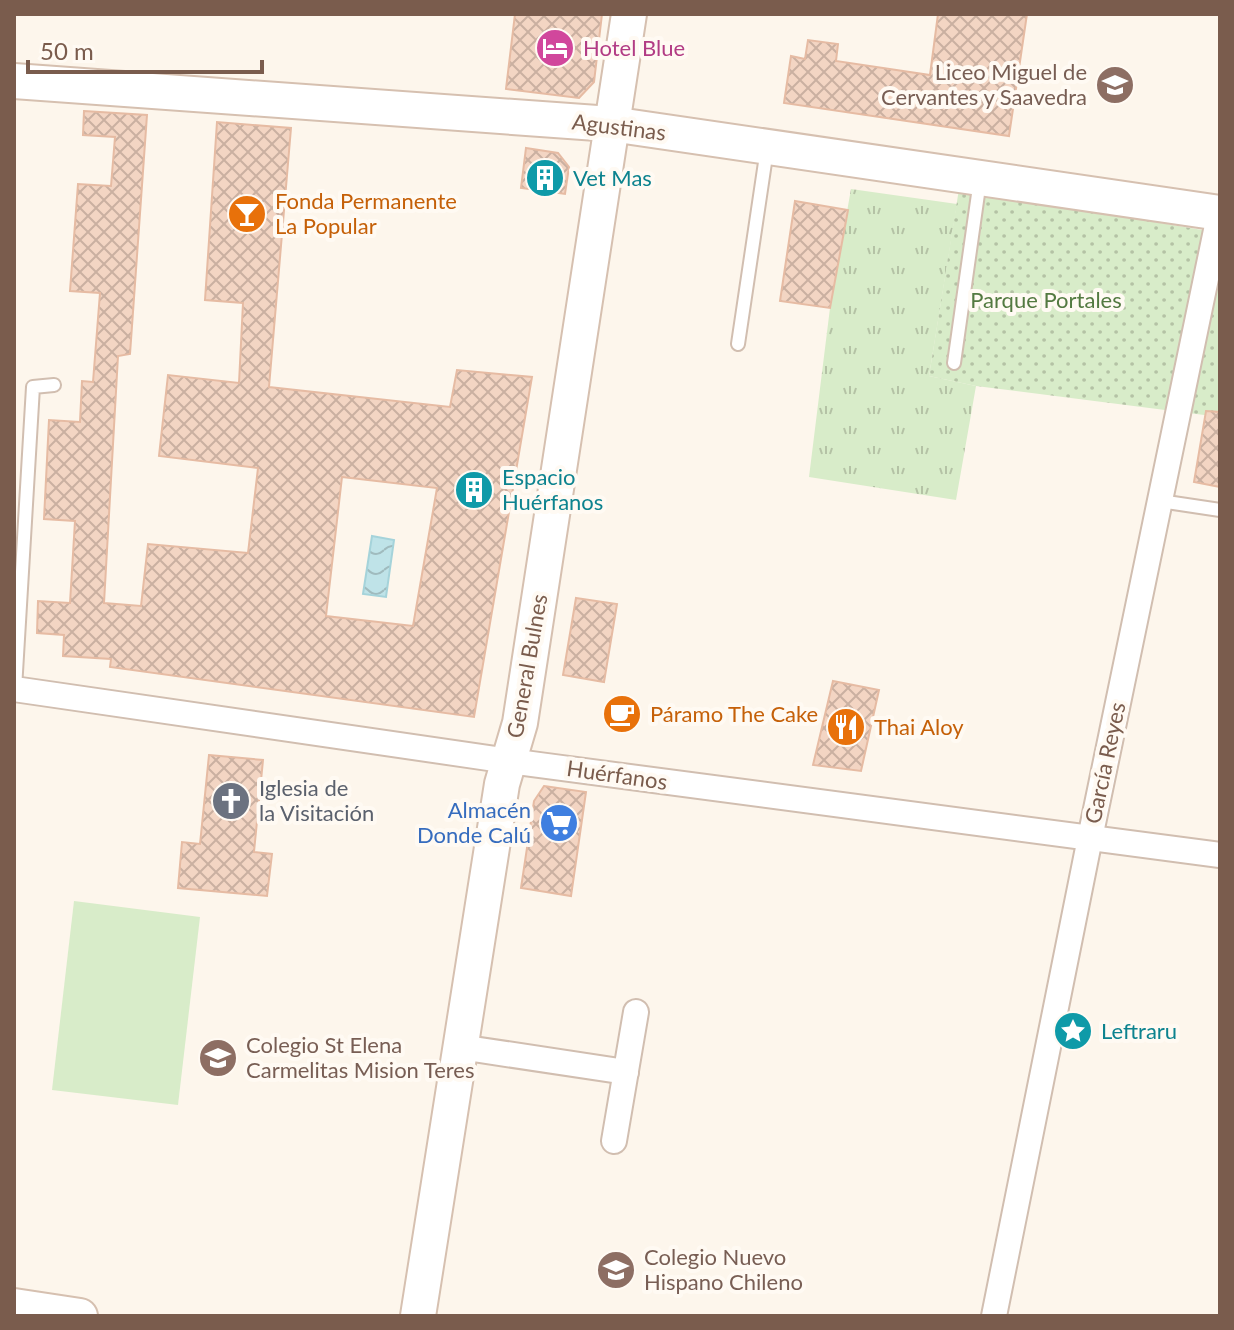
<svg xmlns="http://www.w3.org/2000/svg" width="1234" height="1330" viewBox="0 0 1234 1330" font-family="Lato,sans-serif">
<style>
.grass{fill:url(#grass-tufts)}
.park{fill:url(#park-dots)}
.garden{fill:#d8ecc9}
.water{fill:url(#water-waves);stroke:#a5d3da;stroke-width:2}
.building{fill:url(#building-cross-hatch);stroke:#e6bba3;stroke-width:2;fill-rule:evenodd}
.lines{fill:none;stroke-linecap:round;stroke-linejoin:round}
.lane-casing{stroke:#d1beb0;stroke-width:16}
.street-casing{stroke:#d1beb0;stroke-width:28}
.secondary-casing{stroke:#d6c0b0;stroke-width:38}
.lane{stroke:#fff;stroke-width:12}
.street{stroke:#fff;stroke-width:24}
.secondary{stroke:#fff;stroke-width:34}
.labels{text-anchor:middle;stroke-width:8;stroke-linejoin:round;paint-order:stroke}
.hotel-label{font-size:22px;fill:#b23c85;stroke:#fffaf3;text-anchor:start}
.education-label{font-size:22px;fill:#785e54;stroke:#fffaf3;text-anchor:start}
.street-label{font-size:22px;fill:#7a5c4d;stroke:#fffaf3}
.culture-label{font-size:22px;fill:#0d838f;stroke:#fffaf3;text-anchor:start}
.food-label{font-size:22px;fill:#c56008;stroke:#fffaf3;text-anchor:start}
.park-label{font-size:22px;fill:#537a41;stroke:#fffaf3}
.worship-label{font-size:22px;fill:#5b616d;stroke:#fffaf3;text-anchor:start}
.shop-label{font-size:22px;fill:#366cbe;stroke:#fffaf3;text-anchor:end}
</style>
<defs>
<pattern id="grass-tufts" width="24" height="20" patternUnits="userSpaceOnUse" patternTransform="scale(2)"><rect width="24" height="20" fill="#d8ecc9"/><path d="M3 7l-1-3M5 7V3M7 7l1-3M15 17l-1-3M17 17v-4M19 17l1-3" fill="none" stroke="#b4c2a5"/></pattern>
<pattern id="park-dots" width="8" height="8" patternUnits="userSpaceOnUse" patternTransform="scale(2)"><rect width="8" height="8" fill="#d8ecc9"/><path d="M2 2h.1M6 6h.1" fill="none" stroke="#b4c2a5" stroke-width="1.8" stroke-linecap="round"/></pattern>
<pattern id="water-waves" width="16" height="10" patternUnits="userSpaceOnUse" patternTransform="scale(2)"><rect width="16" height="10" fill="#bfe3e8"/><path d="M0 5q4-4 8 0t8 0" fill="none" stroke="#a0bbbe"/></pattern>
<pattern id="building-cross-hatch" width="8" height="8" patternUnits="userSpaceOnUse" patternTransform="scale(2)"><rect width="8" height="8" fill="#f3d5c3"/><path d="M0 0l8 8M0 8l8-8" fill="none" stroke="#cab0a1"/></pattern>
</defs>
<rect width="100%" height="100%" fill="#fdf6ec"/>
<polygon class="grass" points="851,189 957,204 929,376 976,386 956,500 809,477 830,308"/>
<polygon class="park" points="959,189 1220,233 1220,417 976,386 929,376"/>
<polygon class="garden" points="74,901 200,917 178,1105 52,1090"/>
<polygon class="water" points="372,536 394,540 386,597 363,594"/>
<g class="building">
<polygon points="515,14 602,14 594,82 579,98 506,89"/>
<polygon points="938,14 1027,14 1009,136 784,103 791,56 805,59 808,40 838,44 836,61 930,75"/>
<path d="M84 111 147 115 130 354 118 356 104 603 141 606 148 544 248 553 258 468 159 456 168 375 239 383 243 303 205 300 217 122 291 128 269 387 450 407 457 370 532 377 474 717 110 667 111 659 63 656 64 635 37 633 38 601 70 603 75 521 44 519 49 420 80 422 82 381 93 382 100 293 70 291 78 184 111 186 115 137 83 135ZM342 477 437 488 413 626 326 616Z"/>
<polygon points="526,148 558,153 569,167 565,194 521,188"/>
<polygon points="795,201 848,210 830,308 780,301"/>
<polygon points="1206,411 1220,412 1220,487 1194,482"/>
<polygon points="576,598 617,604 604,682 563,675"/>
<polygon points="833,681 879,690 861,771 813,765"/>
<polygon points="209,755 263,760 254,852 272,854 267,896 178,888 182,842 200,844"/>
<polygon points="544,786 586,792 571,896 521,888 534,801"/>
</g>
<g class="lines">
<g class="lane-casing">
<g id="lane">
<polyline points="738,344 767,149"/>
<polyline points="954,363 980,180"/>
<polyline points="1160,501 1220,510"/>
<polyline points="15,689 33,387 54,385"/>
</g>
</g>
<g class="street-casing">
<g id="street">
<polyline points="14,689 509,761 1220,855"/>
<polyline points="460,1047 626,1072"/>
<polyline points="614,1141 636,1012"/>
<polyline points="994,1316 1090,838 1220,211"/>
</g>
</g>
<g class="secondary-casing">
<g id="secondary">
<polyline points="14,81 611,124 1220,213"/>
<polyline points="14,1306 80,1316"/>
<polyline points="418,1316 502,784 520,723 629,14"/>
</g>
</g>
<use href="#lane" class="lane"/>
<use href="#street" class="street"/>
<use href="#secondary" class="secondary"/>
</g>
<defs>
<g id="hotel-disc" transform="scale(2)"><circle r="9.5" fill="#d1479c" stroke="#fffaf3"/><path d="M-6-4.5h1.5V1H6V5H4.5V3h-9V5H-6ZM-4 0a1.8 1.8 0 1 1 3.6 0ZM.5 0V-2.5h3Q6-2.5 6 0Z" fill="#fff"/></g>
<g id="school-disc" transform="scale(2)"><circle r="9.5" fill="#8d6e63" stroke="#fffaf3"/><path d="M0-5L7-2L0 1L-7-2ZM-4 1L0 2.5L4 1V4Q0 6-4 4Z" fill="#fff"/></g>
<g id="building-disc" transform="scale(2)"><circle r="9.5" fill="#0f9aa8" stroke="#fffaf3"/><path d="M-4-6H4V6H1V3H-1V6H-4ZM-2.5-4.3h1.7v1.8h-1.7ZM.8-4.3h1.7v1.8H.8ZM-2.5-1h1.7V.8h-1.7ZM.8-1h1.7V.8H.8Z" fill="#fff"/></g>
<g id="bar-disc" transform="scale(2)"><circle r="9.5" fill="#e8710a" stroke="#fffaf3"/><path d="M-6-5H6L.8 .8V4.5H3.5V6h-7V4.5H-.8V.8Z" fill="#fff"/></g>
<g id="cafe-disc" transform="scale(2)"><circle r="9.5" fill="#e8710a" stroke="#fffaf3"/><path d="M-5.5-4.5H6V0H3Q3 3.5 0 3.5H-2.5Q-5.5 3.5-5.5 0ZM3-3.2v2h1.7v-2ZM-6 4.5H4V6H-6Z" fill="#fff"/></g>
<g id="restaurant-disc" transform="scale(2)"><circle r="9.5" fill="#e8710a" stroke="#fffaf3"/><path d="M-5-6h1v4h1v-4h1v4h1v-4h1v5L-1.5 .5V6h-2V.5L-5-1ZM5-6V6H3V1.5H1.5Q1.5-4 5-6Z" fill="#fff"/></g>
<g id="church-disc" transform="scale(2)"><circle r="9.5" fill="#6b7280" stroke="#fffaf3"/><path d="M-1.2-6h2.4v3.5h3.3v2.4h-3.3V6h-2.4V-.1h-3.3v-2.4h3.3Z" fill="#fff"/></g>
<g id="supermarket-disc" transform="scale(2)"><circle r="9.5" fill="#3f7fe0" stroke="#fffaf3"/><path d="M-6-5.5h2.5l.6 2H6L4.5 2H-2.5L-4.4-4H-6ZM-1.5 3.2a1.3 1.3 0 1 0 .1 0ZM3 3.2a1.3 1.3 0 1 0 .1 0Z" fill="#fff"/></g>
<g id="sight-disc" transform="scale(2)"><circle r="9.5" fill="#0f9aa8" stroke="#fffaf3"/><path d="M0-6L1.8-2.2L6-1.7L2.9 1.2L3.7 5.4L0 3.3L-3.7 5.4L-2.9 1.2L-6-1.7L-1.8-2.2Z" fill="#fff"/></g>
</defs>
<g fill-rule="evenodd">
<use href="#hotel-disc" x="555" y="48"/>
<use href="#school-disc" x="1115" y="85"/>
<use href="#building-disc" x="545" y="178"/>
<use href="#bar-disc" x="247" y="214"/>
<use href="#building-disc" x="474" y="490"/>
<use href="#cafe-disc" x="622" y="714"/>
<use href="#restaurant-disc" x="846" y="727"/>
<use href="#church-disc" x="231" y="801"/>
<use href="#supermarket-disc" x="559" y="823"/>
<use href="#sight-disc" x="1073" y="1031"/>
<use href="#school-disc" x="218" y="1058"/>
<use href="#school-disc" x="616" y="1270"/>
</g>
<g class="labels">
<g class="hotel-label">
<text x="583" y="56">Hotel Blue</text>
</g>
<g class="education-label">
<text x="1087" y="80" text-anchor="end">Liceo Miguel de<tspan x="1087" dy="25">Cervantes y Saavedra</tspan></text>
<text x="246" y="1053">Colegio St Elena<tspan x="246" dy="25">Carmelitas Mision Teres</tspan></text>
<text x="644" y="1265">Colegio Nuevo<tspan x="644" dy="25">Hispano Chileno</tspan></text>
</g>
<g class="street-label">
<text transform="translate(619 127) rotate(7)" y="8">Agustinas</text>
<text transform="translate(527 666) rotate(-80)" y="8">General Bulnes</text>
<text transform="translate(1105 763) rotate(-78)" y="8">García Reyes</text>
<text transform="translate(617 775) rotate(8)" y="8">Huérfanos</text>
</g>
<g class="culture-label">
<text x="573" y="186">Vet Mas</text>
<text x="502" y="485">Espacio<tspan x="502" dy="25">Huérfanos</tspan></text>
<text x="1101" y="1039">Leftraru</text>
</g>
<g class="food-label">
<text x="275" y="209">Fonda Permanente<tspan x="275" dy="25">La Popular</tspan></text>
<text x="650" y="722">Páramo The Cake</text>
<text x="874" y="735">Thai Aloy</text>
</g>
<g class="park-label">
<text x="1046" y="308">Parque Portales</text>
</g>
<g class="worship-label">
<text x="259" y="796">Iglesia de<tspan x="259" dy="25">la Visitación</tspan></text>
</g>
<g class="shop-label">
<text x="531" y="818">Almacén<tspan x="531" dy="25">Donde Calú</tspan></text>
</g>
</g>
<rect width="1234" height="1330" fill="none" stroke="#7a5c4d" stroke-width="32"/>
<path d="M28 60v12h234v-12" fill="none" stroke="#7a5c4d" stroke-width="4"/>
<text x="40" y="60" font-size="24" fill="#7a5c4d" stroke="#fffaf3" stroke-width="6" paint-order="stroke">50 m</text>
</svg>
